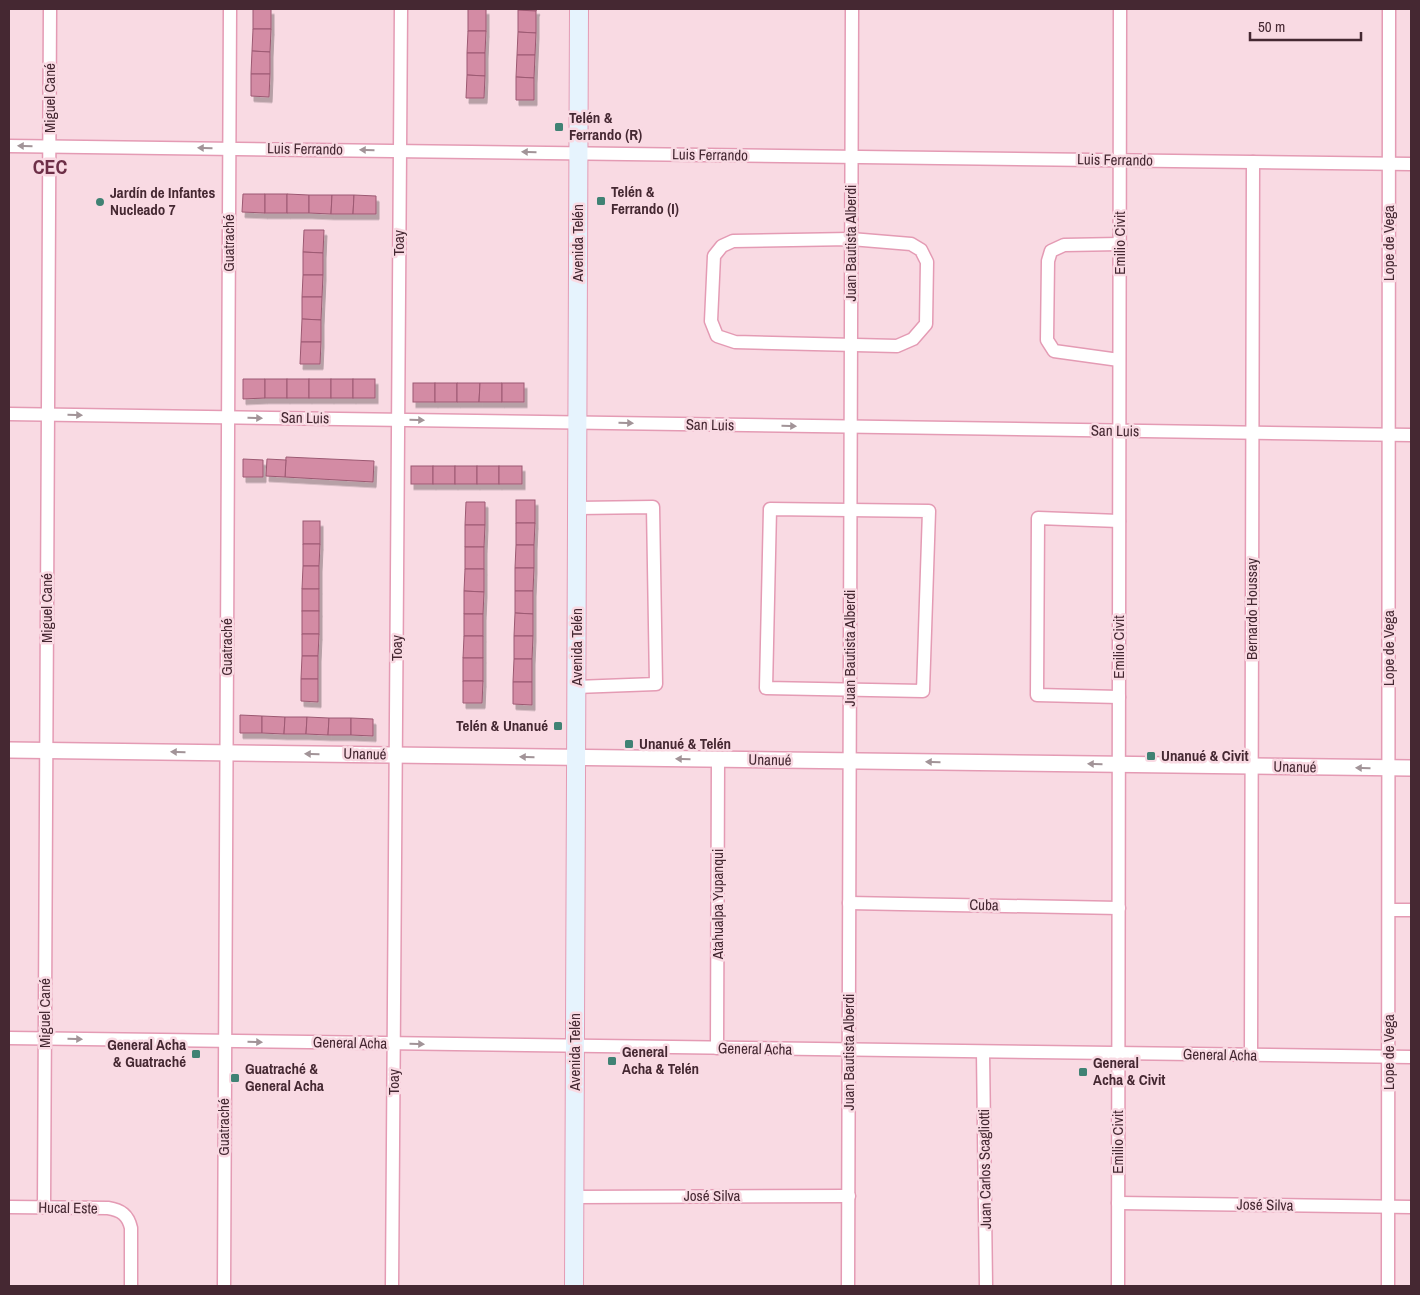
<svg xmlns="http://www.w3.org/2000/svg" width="1420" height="1295" viewBox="0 0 1420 1295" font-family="'Archivo Narrow',sans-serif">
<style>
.building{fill:#d38ba4;stroke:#9c5972;filter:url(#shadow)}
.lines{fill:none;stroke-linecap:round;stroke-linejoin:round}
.minor-casing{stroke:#e49bb4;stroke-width:15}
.tertiary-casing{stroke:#e49bb4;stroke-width:18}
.secondary-casing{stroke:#e49bb4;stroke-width:20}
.minor{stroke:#fff;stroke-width:12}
.tertiary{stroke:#fff;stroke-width:15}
.secondary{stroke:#e6f3fd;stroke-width:18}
.oneway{fill:#a29498}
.poi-dot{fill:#408274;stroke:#f9dae3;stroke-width:2}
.labels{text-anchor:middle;stroke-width:5;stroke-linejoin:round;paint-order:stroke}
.street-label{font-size:15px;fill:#452832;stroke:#f9dae3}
.poi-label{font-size:15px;font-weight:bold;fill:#452832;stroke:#f9dae3;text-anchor:start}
.district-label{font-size:20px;font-weight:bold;fill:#6d2f47;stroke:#f9dae3}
</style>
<defs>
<filter id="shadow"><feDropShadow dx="3" dy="5.5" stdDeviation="0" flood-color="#0004"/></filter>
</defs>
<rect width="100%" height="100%" fill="#f9dae3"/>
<g class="building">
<rect x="253" y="9" width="18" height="20"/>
<rect x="468" y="9" width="18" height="22"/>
<polygon points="518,9 537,9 536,11 518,10"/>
<polygon points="518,10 536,11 536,33 518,32"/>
<polygon points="253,29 271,29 270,52 252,51"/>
<polygon points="468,31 486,31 485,53 467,53"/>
<polygon points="518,32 536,33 535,55 517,55"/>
<polygon points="252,51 270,52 270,74 251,74"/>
<polygon points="467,53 485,53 485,76 467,75"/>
<polygon points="517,55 535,55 534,78 516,77"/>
<polygon points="251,74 270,74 269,97 251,96"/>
<polygon points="467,75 485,76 484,98 466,98"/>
<polygon points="516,77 534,78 534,100 516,100"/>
<polygon points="243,194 265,194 265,213 242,212"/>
<rect x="265" y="194" width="22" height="19"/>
<polygon points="287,194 309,195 309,213 287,213"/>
<polygon points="309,195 332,195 331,214 309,213"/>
<polygon points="332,195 354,195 353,214 331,214"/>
<polygon points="354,195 376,196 376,214 353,214"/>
<polygon points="304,230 324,230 323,253 303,252"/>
<polygon points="303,252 323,253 323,275 303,275"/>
<polygon points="303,275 323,275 322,297 302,297"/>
<polygon points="302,297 322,297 321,320 302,319"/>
<polygon points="302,319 321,320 321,342 301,342"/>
<polygon points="301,342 321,342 320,364 300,364"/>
<polygon points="243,379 265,379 265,398 243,399"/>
<rect x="265" y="379" width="22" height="19"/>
<rect x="287" y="379" width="22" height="19"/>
<rect x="309" y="379" width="22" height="19"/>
<rect x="331" y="379" width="22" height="19"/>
<rect x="353" y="379" width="22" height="19"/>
<rect x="413" y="383" width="22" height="19"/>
<rect x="435" y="383" width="22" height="19"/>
<polygon points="457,383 480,383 479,402 457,402"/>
<polygon points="480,383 502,383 502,402 479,402"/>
<rect x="502" y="383" width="22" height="19"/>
<polygon points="286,457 374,461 373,482 285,477"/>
<polygon points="243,459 263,460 263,477 243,477"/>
<polygon points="267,459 286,460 285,477 266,476"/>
<rect x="411" y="466" width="22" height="18"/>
<rect x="433" y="466" width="22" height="18"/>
<rect x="455" y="466" width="22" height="18"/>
<rect x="477" y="466" width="22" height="18"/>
<rect x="499" y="466" width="23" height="18"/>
<rect x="516" y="500" width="19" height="23"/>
<polygon points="466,502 485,502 485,525 465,525"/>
<rect x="303" y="521" width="17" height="23"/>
<polygon points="516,523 535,523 534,545 516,545"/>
<polygon points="465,525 485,525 484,547 465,547"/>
<polygon points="303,544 320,544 319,566 303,566"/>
<polygon points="516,545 534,545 534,568 515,568"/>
<rect x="465" y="547" width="19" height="22"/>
<polygon points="303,566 319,566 319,589 302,589"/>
<polygon points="515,568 534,568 533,591 515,591"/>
<polygon points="465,569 484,569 484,592 464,591"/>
<rect x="302" y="589" width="17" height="22"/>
<polygon points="464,591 484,592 483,614 464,614"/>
<polygon points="515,591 533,591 533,614 515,613"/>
<rect x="302" y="611" width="17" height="23"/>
<polygon points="515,613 533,614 533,636 514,636"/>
<rect x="464" y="614" width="19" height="22"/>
<polygon points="302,634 319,634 318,656 302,656"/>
<polygon points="464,636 483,636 483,658 463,658"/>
<polygon points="514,636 533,636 532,659 514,659"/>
<polygon points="302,656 318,656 318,679 301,679"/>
<rect x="463" y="658" width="20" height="23"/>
<polygon points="514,659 532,659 532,682 513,682"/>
<polygon points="301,679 318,679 318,702 301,701"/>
<polygon points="463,681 483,681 482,703 463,703"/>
<polygon points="513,682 532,682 532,705 513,704"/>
<polygon points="240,715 262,716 262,733 240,733"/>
<polygon points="262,716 285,717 284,734 262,733"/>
<polygon points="285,717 307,717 306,734 284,734"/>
<polygon points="307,717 329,718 328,735 306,734"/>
<polygon points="329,718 351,718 351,735 328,735"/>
<polygon points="351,718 373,719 373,736 351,735"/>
</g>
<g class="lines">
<g class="minor-casing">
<g id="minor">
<polyline points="9,146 1411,164"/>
<polygon points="851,239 911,244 921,250 927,262 926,324 913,339 897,346 735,342 717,336 711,321 714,256 722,246 733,241"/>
<polyline points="1119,360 1054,351 1047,340 1048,261 1051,251 1064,245 1120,244"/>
<polyline points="9,414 1411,435"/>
<polygon points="770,509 929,511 923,691 766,688"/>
<polyline points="576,687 656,684 653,507 577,508"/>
<polyline points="1119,697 1037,695 1038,518 1119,521"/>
<polyline points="849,903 1119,908"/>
<polyline points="1389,910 1411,910"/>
<polyline points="9,1038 1411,1057"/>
<polyline points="717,1048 718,759"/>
<polyline points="983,1052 986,1286"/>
<polyline points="1251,1055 1253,162"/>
<polyline points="575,1197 849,1196"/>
<polyline points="1118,1203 1411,1207"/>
<path d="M9 1207 108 1208C121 1210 128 1215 131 1228V1286"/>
<polyline points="44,1207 50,9"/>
<polyline points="224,1286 230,9"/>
<polyline points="392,1286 401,9"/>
<polyline points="848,1286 852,9"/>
<polyline points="1118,1286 1120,9"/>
<polyline points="1388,1286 1389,9"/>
</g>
</g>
<g class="tertiary-casing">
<polyline id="tertiary" points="9,750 1411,768"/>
</g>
<g class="secondary-casing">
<polyline id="secondary" points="574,1286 579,9"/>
</g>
<use href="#minor" class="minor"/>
<use href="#tertiary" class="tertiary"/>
<use href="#secondary" class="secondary"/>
</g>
<defs><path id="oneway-solid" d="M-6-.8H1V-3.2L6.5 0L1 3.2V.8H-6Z" transform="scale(1.25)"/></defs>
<g class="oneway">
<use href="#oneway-solid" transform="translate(25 146) rotate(-179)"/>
<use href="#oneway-solid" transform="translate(205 148) rotate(-179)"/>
<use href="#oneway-solid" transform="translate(367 150) rotate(-179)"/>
<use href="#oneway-solid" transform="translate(529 152) rotate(-179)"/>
<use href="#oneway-solid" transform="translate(75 415) rotate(1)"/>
<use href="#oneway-solid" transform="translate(255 418) rotate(1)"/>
<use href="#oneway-solid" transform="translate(417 420) rotate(1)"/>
<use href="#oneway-solid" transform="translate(626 423) rotate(1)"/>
<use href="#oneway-solid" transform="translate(789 426) rotate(1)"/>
<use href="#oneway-solid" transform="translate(178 752) rotate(-179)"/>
<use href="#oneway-solid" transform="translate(312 754) rotate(-179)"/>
<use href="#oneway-solid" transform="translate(527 757) rotate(-179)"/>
<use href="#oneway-solid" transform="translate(683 759) rotate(-179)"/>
<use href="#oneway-solid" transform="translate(933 762) rotate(-179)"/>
<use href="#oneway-solid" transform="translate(1095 764) rotate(-179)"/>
<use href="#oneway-solid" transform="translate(1363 768) rotate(-179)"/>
<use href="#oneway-solid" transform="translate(75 1039) rotate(1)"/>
<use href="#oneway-solid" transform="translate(255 1042) rotate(1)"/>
<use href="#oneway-solid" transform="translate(417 1044) rotate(1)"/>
</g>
<g class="poi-dot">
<rect x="554" y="122" width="10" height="10" rx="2.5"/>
<rect x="596" y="196" width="10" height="10" rx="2.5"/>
<circle cx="100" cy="202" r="5"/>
<rect x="553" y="721" width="10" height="10" rx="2.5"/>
<rect x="624" y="739" width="10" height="10" rx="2.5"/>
<rect x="1146" y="751" width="10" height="10" rx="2.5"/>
<rect x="191" y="1049" width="10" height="10" rx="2.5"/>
<rect x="607" y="1056" width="10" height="10" rx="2.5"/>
<rect x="1078" y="1067" width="10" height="10" rx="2.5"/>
<rect x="230" y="1073" width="10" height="10" rx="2.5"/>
</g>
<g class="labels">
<g class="street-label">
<text transform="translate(50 98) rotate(-90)" y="5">Miguel Cané</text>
<text transform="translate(305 149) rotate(1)" y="5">Luis Ferrando</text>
<text transform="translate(710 155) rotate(1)" y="5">Luis Ferrando</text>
<text transform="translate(1115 160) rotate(1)" y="5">Luis Ferrando</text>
<text transform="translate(229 243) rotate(-90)" y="5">Guatraché</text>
<text transform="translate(399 243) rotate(-90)" y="5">Toay</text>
<text transform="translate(578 243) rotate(-90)" y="5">Avenida Telén</text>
<text transform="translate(851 243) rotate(-90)" y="5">Juan Bautista Alberdi</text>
<text transform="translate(1120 243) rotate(-90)" y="5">Emilio Civit</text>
<text transform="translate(1389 243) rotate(-90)" y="5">Lope de Vega</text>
<text transform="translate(305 418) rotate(1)" y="5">San Luis</text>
<text transform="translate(710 425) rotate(1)" y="5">San Luis</text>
<text transform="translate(1115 431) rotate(1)" y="5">San Luis</text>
<text transform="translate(47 608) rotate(-90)" y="5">Miguel Cané</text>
<text transform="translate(1252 609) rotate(-90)" y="5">Bernardo Houssay</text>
<text transform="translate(227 647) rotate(-90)" y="5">Guatraché</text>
<text transform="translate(577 647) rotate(-90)" y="5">Avenida Telén</text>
<text transform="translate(1119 647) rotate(-90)" y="5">Emilio Civit</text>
<text transform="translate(397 648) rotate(-90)" y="5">Toay</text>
<text transform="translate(850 648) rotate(-90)" y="5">Juan Bautista Alberdi</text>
<text transform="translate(1389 648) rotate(-90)" y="5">Lope de Vega</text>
<text transform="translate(365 754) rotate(1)" y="5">Unanué</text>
<text transform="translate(770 760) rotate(1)" y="5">Unanué</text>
<text transform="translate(1295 767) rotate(1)" y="5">Unanué</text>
<text transform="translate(718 904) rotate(-90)" y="5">Atahualpa Yupanqui</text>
<text transform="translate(984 905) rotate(1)" y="5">Cuba</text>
<text transform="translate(45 1013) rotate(-90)" y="5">Miguel Cané</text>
<text transform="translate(350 1043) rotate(1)" y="5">General Acha</text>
<text transform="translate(755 1049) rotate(1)" y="5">General Acha</text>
<text transform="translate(575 1052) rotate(-90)" y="5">Avenida Telén</text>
<text transform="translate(849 1052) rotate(-90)" y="5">Juan Bautista Alberdi</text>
<text transform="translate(1389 1052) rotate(-90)" y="5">Lope de Vega</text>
<text transform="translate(1220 1055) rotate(1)" y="5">General Acha</text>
<text transform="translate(394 1082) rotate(-90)" y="5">Toay</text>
<text transform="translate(224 1127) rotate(-90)" y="5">Guatraché</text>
<text transform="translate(1118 1142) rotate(-90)" y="5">Emilio Civit</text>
<text transform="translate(985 1169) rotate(-91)" y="5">Juan Carlos Scagliotti</text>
<text x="712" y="1201">José Silva</text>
<text transform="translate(1265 1205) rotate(1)" y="5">José Silva</text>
<text transform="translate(68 1208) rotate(1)" y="5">Hucal Este</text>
</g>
<g class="poi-label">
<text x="569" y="123">Telén &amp;<tspan x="569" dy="17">Ferrando (R)</tspan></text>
<text x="611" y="197">Telén &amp;<tspan x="611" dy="17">Ferrando (I)</tspan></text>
<text x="110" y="198">Jardín de Infantes<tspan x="110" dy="17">Nucleado 7</tspan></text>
<text x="548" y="731" text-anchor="end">Telén &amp; Unanué</text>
<text x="639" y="749">Unanué &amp; Telén</text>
<text x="1161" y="761">Unanué &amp; Civit</text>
<text x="186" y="1050" text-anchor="end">General Acha<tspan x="186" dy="17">&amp; Guatraché</tspan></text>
<text x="622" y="1057">General<tspan x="622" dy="17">Acha &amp; Telén</tspan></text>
<text x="1093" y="1068">General<tspan x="1093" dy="17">Acha &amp; Civit</tspan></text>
<text x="245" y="1074">Guatraché &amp;<tspan x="245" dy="17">General Acha</tspan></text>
</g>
<g class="district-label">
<text x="50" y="174">CEC</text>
</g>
</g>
<rect width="1420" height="1295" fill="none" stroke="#452832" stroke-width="20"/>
<path d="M1250 32v8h111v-8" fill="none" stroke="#452832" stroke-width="2.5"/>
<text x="1258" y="32" font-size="15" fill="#452832" stroke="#f9dae3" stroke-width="4" paint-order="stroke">50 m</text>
</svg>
